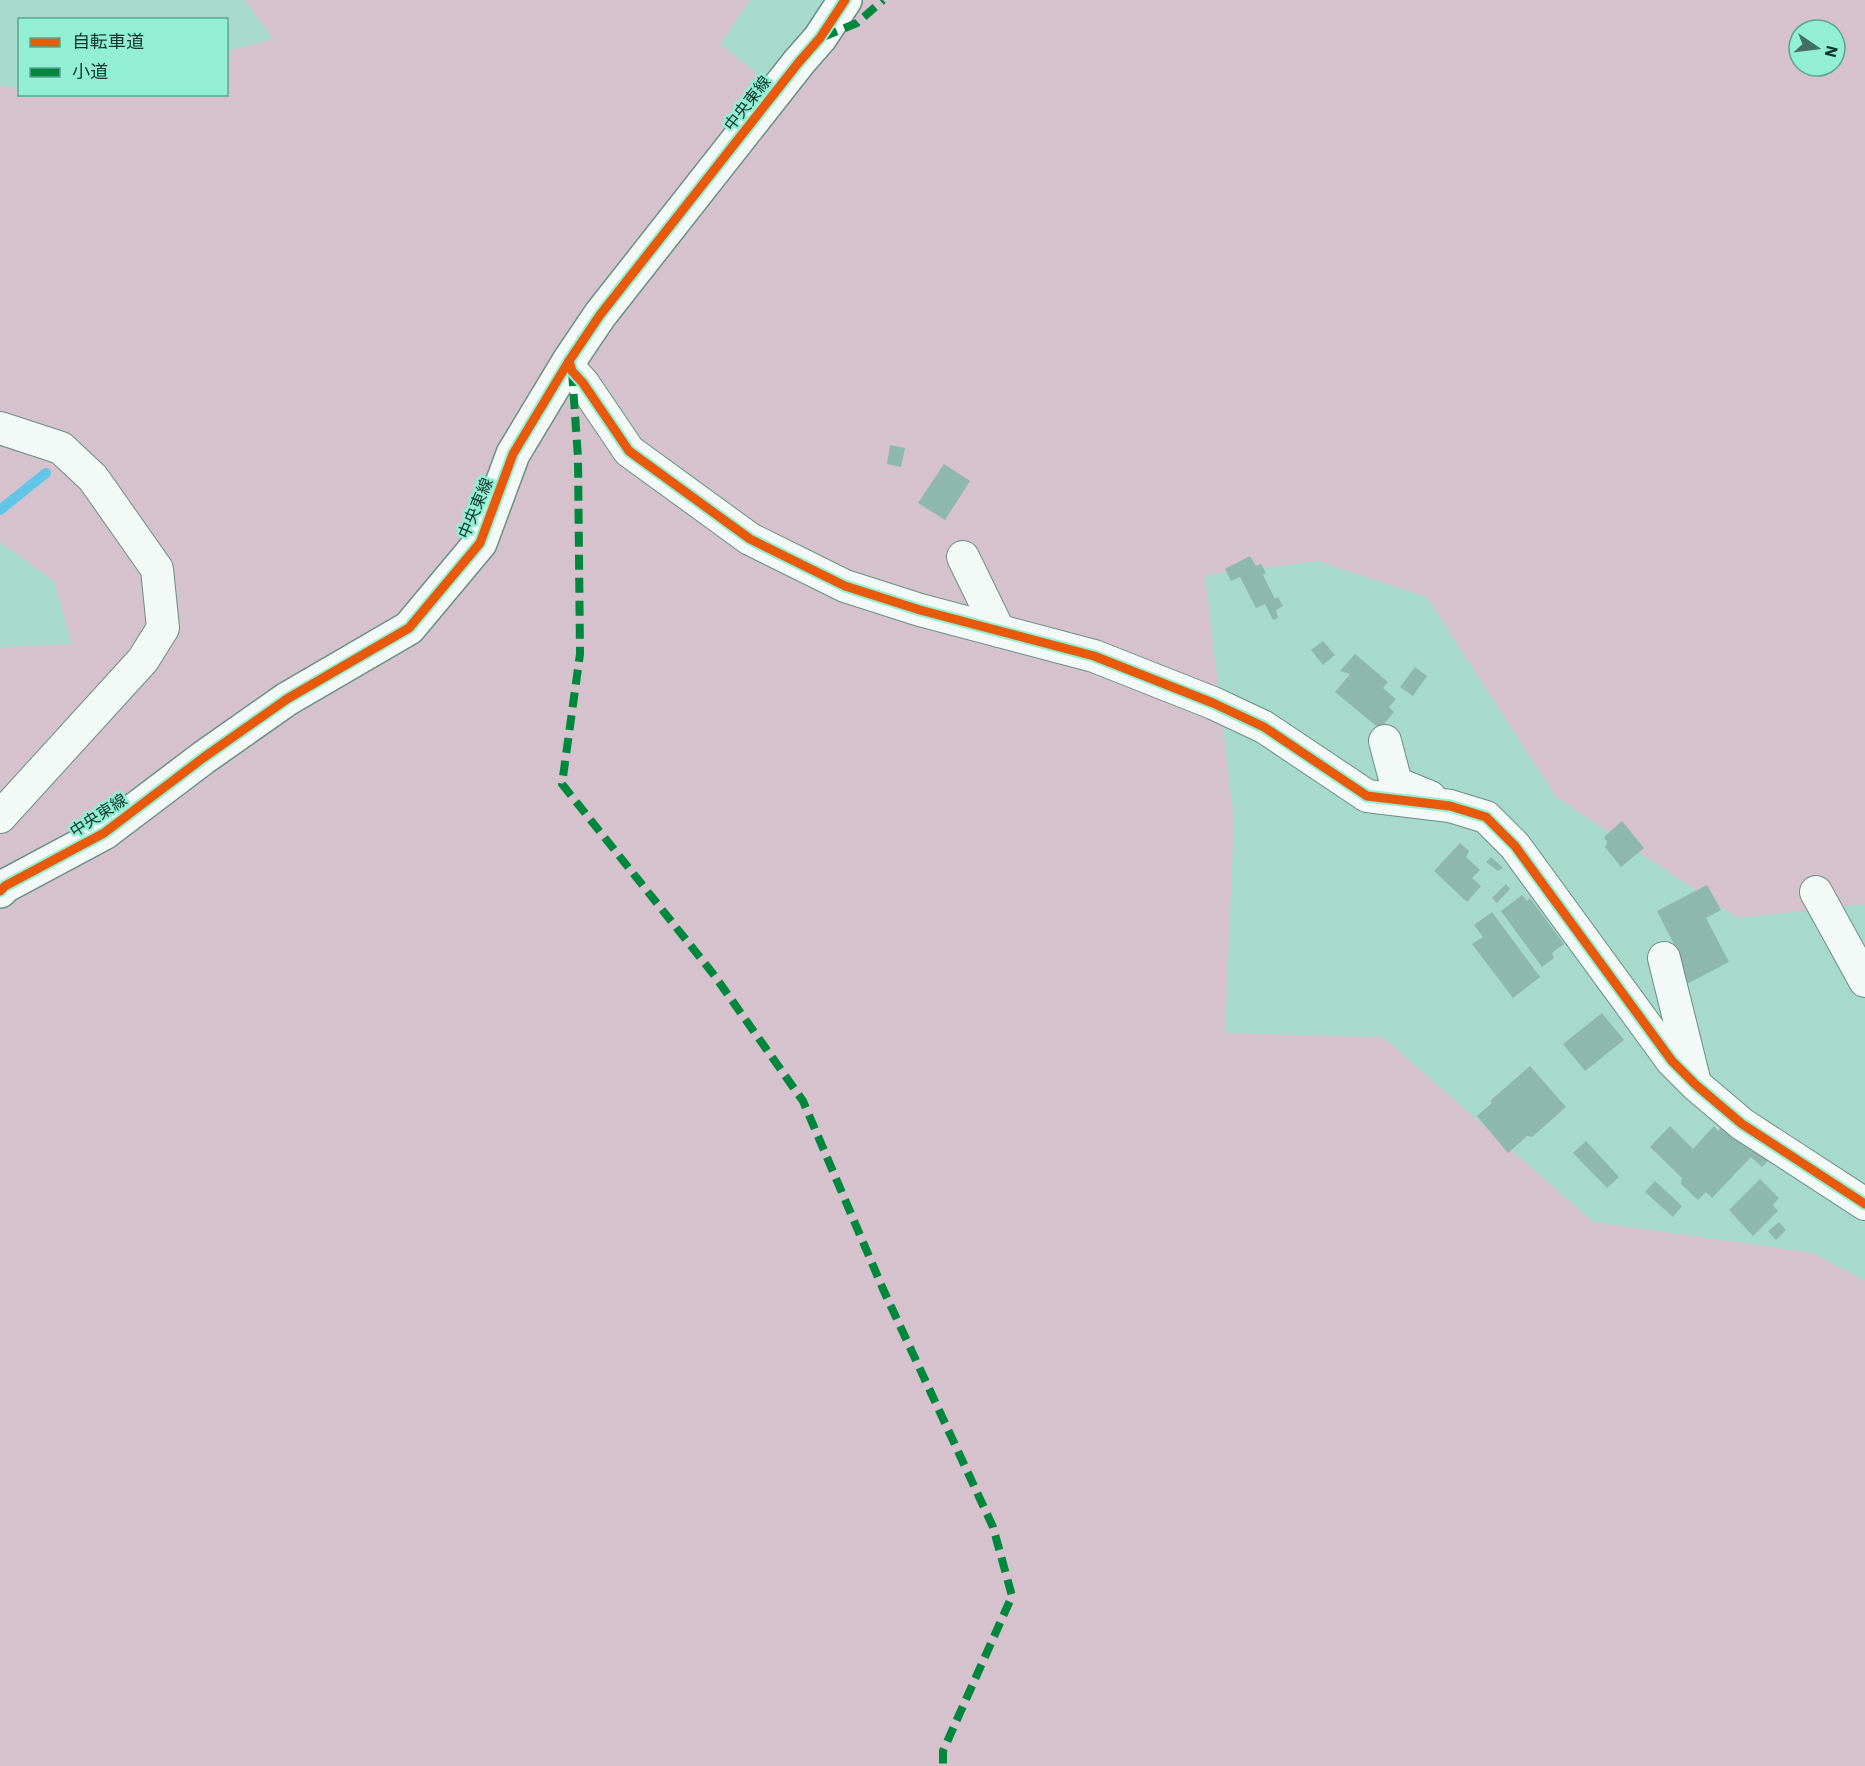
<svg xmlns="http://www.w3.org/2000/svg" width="1865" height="1766" viewBox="0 0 1865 1766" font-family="'IBM Plex Sans','Noto Sans JP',sans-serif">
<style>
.green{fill:#d5c2cd;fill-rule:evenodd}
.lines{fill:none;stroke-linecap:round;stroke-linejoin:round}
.stream{stroke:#62c5e7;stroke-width:10}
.building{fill:#8fb8ac}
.street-casing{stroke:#6a8f85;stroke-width:34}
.secondary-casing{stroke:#6a8f85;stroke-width:36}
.street{stroke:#f2f9f7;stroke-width:32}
.secondary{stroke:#f2f9f7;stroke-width:33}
.quiet{stroke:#00873e;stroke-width:8;stroke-dasharray:15 8;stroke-linecap:butt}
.cycleway-casing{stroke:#92efd3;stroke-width:13}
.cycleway{stroke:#e8590c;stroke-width:9}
.labels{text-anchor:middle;stroke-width:5;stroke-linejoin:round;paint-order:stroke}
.street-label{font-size:16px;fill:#0e362c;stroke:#92efd3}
</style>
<rect width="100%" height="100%" fill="#a7dacb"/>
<path class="green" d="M245 0H750L720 44 771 85 829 0H1865V904L1738 918 1556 797 1427 597 1317 561 1205 575 1234 821 1225 1033 1383 1037 1593 1222 1813 1253 1865 1281V1766H0V647L72 644 54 581 0 542V85L19 89 20 94 50 96 56 94H226L227 51 273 39ZM1799 30H1835V66H1799Z"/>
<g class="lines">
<polyline class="stream" points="0,510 46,473"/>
</g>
<g class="building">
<polygon points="890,445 905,448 901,467 887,464"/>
<polygon points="944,464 970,481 945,520 918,503"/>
<polygon points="1250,556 1256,566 1261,564 1266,573 1263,575 1275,599 1278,597 1283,606 1276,610 1278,618 1273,620 1265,604 1256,608 1240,577 1231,581 1225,569"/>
<polygon points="1323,641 1335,655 1323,665 1311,650"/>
<polygon points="1355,654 1388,682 1383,688 1396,699 1389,707 1394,712 1380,729 1335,692 1350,674 1340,671"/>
<polygon points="1415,667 1427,676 1413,696 1400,687"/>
<polygon points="1622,821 1644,848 1621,867 1605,847 1607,842 1604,837"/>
<polygon points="1460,843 1469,851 1466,857 1480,870 1472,878 1481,886 1467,902 1434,871"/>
<polygon points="1491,857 1503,868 1498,871 1486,862"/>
<polygon points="1506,884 1510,889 1497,903 1492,898"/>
<polygon points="1707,885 1721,910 1706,918 1729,962 1685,985 1673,963 1680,956 1657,911"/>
<polygon points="1522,895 1527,901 1530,898 1564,944 1552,953 1554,958 1542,967 1501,911"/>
<polygon points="1492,912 1540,977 1513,998 1472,944 1483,937 1474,925"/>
<polygon points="1602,1013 1624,1040 1585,1071 1563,1044"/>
<polygon points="1530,1066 1566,1107 1532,1137 1527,1136 1508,1153 1477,1116 1492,1103 1490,1101"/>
<polygon points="1729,1120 1770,1159 1762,1167 1751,1157 1712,1198 1706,1192 1698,1200 1681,1184 1682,1178 1650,1147 1670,1126 1693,1149 1714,1126 1718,1131"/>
<polygon points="1586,1141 1619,1177 1607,1188 1573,1153"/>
<polygon points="1760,1179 1779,1198 1773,1205 1778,1211 1753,1236 1729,1210"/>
<polygon points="1655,1181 1682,1206 1673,1217 1645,1192"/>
<polygon points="1779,1222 1786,1230 1776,1240 1768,1231"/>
</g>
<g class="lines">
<g class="street-casing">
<g id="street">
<polyline points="569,361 572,371 583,383 629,451 750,539 845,586 920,610 1094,656 1213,703 1264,727 1367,796 1450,806 1486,817 1515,846 1672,1061 1696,1085 1742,1124 1865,1204"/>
<polyline points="0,428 61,448 93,478 157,569 163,628 143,660 0,817"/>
<polyline points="963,557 999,631"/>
<polyline points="1385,741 1396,783 1430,797"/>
<polyline points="1816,892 1865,981"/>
<polyline points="1664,958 1695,1083"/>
</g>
</g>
<g class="secondary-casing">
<polyline id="secondary" points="0,891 5,886 104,833 203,758 287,699 409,628 480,543 513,454 569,361 600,315 799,62 820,38 845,0"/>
</g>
<use href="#street" class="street"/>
<use href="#secondary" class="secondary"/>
<g class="quiet">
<polyline points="823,37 857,23 883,0"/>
<polyline points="572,371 578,458 580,654 562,784 714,975 803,1101 883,1289 993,1527 1012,1596 943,1751 943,1766"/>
</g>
<g class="cycleway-casing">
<g id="cycleway">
<polyline points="569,361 572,371 583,383 629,451 750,539 845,586 920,610 1094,656 1213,703 1264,727 1367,796 1450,806 1486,817 1515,846 1672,1061 1696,1085 1742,1124 1865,1204"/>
<polyline points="0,891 5,886 104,833 203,758 287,699 409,628 480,543 513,454 569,361 600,315 799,62 820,38 845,0"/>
</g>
</g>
<use href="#cycleway" class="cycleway"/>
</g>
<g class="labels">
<g class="street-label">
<text transform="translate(747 103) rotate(-52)" y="6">中央東線</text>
<text transform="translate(475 508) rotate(-67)" y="6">中央東線</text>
<text transform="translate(98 815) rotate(-33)" y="6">中央東線</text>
</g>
</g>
<rect x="18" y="18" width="210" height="78" fill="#92efd3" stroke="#5da590" stroke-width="1.5"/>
<rect x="30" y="38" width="30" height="9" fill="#e8590c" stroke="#5da590" stroke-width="1.5"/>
<text x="72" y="48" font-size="18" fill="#0e362c">自転車道</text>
<rect x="30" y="68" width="30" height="9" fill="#00873e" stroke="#5da590" stroke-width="1.5"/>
<text x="72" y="78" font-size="18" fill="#0e362c">小道</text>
<g transform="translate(1817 48) rotate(104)"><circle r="28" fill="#92efd3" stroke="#5da590" stroke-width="1.5"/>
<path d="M0-4.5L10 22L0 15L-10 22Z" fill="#446f64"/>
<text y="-9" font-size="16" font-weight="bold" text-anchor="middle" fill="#0e362c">N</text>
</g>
</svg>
